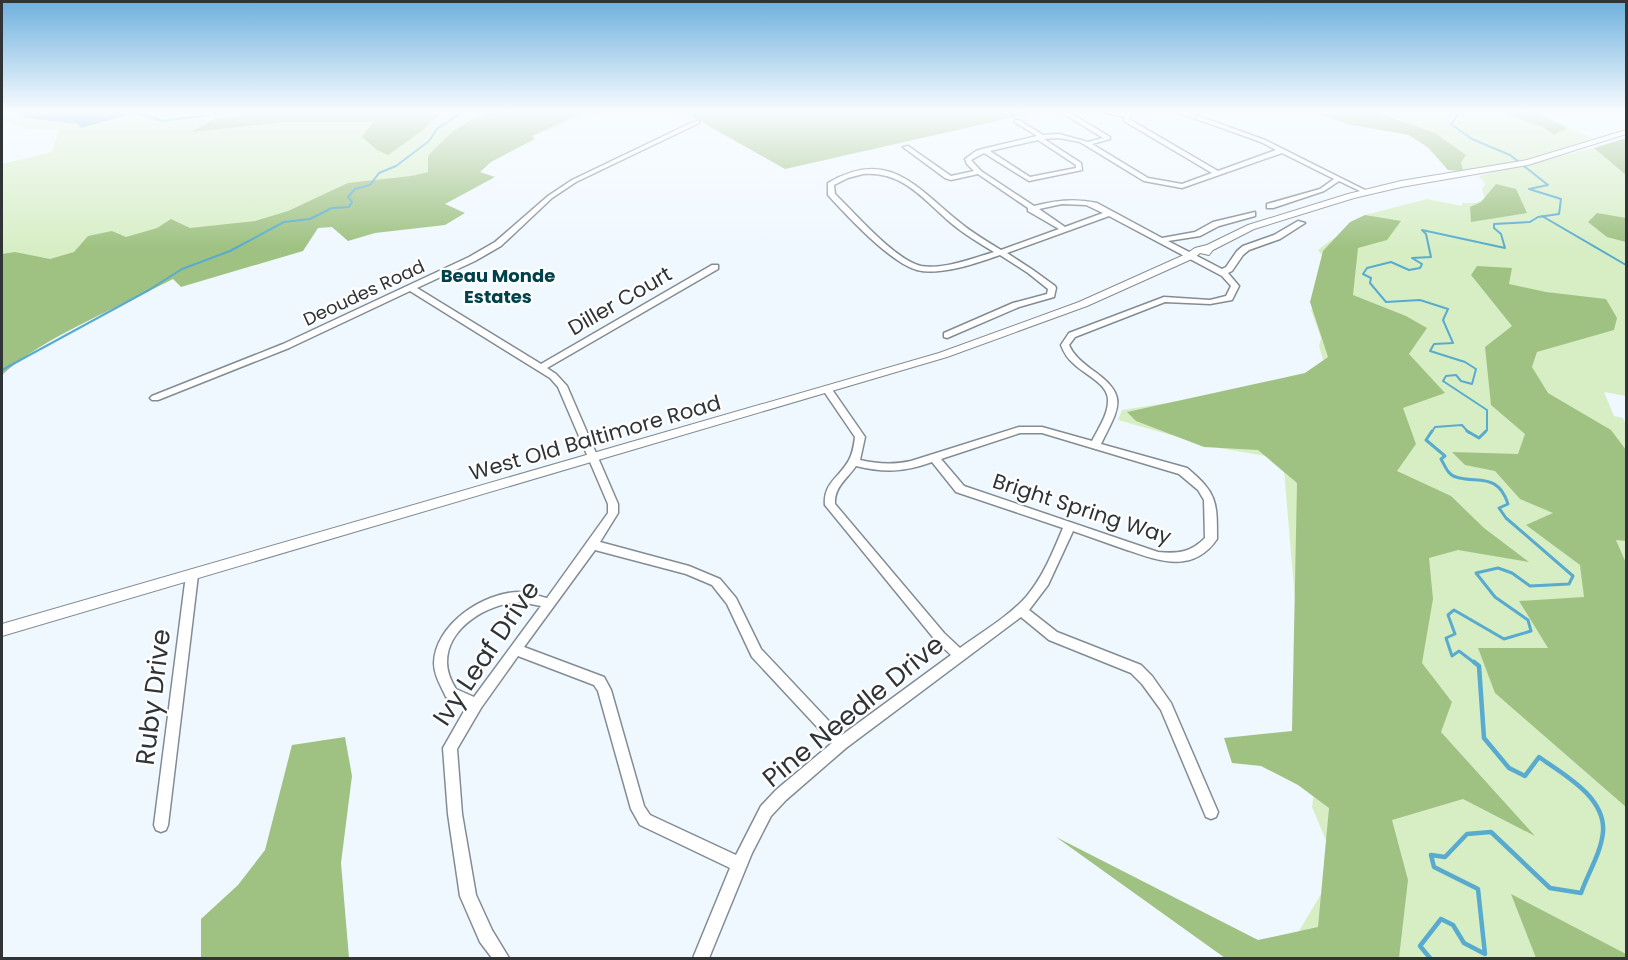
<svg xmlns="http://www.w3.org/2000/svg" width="1628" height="960" viewBox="0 0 1628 960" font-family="Poppins,sans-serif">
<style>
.green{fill:#d7eec5;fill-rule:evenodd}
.forest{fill:#9fc282}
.water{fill:#58abce}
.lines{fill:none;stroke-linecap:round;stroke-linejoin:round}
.stream-far2{stroke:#58abce;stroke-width:2}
.stream-far1{stroke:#58abce;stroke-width:3}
.stream{stroke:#58abce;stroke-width:4.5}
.street-casing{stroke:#838c94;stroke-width:3}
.secondary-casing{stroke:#838c94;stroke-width:2}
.street{fill:#fff;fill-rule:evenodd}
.secondary{fill:#fff;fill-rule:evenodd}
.labels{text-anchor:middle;stroke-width:4.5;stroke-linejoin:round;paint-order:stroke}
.far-neighbourhood-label{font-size:18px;font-weight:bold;fill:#00424b;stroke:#fff}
.far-street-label{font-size:18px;fill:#303437;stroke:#fff}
.street-label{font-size:21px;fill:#303437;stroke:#fff}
.near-street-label{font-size:26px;fill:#303437;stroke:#fff}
</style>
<rect width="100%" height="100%" fill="#f0f8ff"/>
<g class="green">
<polygon points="2,112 597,112 294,225 2,318 2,164 52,152 59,130 26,129 2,120"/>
<path d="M1317 112H1509L1543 127 1554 135 1568 128 1593 138C1553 153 1490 173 1448 170L1412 132Z"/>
<path d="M1594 148 1626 175V396L1604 392 1614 416 1623 418 1626 425V958H1283L1337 867 1312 807 1320 752 1295 600 1283 459 1213 447 1118 420 1122 410 1328 377 1319 346 1321 338 1311 310 1314 307 1322 255 1318 250C1335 236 1353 227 1372 216L1365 215 1427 199 1462 206V203H1476L1485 199 1482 189 1485 184 1479 176ZM1591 336 1537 352 1532 367 1541 383 1531 372 1528 345Z"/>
</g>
<g class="forest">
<polygon points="269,112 442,112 423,130 388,155 377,150 362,137 373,122 284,122 191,132 216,118"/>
<path d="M499 112H607L571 118 532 136 535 139 491 162 480 172 495 177 445 204 465 213 445 225 375 233 348 241 332 227 318 228 303 251 181 287 173 279C122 306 43 337 2 375V254L15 252 50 259 74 252 88 236 112 231 126 237 157 228 171 219 190 228 255 221 288 211 348 183 411 176 428 172V156C452 131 464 118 499 112Z"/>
<polygon points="684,112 1037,112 785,169"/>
<polygon points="1313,112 1375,112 1435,133 1466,155 1461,162 1463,171 1448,170 1429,148 1409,135 1347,124"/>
<polygon points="1499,112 1535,112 1568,128 1554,135 1543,127"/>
<polygon points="1626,138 1626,175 1594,148"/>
<polygon points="1496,184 1516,189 1527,213 1471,222 1470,207 1481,202"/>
<polygon points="1597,213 1626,218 1626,242 1607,237 1588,222"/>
<polygon points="1365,215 1401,221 1387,240 1358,248 1353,295 1406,316 1427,328 1409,354 1445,393 1403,408 1416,444 1397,471 1451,496 1484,528 1529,562 1458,550 1429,558 1433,599 1422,663 1452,702 1441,732 1535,836 1463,799 1392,820 1408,880 1399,958 1225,958 1056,837 1258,940 1318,927 1329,808 1298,785 1261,766 1232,763 1224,738 1292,731 1297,483 1258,450 1204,447 1136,421 1127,412 1305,373 1328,357 1310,302 1323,251 1350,222"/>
<polygon points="1477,266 1512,268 1509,284 1546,292 1606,299 1617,318 1614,330 1537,352 1532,367 1548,393 1611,430 1626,450 1626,541 1616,540 1626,563 1626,807 1495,693 1478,648 1548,648 1519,601 1584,597 1580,565 1526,525 1553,513 1520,499 1495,471 1465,465 1452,452 1518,454 1525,434 1491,405 1485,347 1512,326 1471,275"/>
<polygon points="345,737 352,776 341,863 349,958 201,958 201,919 238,885 265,850 292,745"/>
<polygon points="1511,894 1626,954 1626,958 1536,958"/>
</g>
<polygon class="water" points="17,112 136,112 81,128 78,124 27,118"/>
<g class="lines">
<g class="stream-far2">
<polyline points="133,112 163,121 228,112"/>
<polyline points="1454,112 1457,116 1451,124 1472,139 1510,155 1548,185 1529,189 1561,199 1559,214 1538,217 1530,222 1494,224 1494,228 1501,234 1505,248 1422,230 1426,234 1431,257 1412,258 1422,264 1420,268 1409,270 1391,262 1367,268 1363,274 1371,278 1370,283 1386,302 1420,300 1448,309 1443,320 1453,343 1434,344 1430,351 1465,362 1476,369 1472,384 1461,381 1456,375 1446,376 1443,381 1487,410 1487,430 1484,433"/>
<polyline points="1542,216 1626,265"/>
<polyline points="2,370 149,290 182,269 230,251 284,222 310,219 332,208 349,207 352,202 348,197 355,189 370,185 379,173 396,166 429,141 437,129 462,112"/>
<polyline points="1431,433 1435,427 1462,425 1469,433"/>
</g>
<g class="stream-far1">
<path d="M1432 431 1426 440 1445 456 1441 459C1445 466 1448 475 1456 477 1477 484 1498 472 1508 504L1499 508 1506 518 1573 576 1569 584 1530 586 1512 573 1498 568 1476 573 1495 597 1528 620 1531 631 1504 639 1454 610 1448 615 1455 634 1446 638 1452 656 1459 651 1476 664"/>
<polyline points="1467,431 1479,438 1486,431"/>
</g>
<path class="stream" d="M1430 958 1420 946 1441 919 1453 925 1464 943 1485 954 1478 889 1434 867 1431 855 1445 857 1467 834 1491 832 1550 888 1581 893C1588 873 1601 853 1603 832 1606 797 1563 774 1539 757L1525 776 1509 768 1484 738 1479 666 1474 662"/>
<g class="street-casing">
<g id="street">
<path d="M1061 112H1069L1110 137V139L1092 144 1148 178 1182 184 1212 173 1124 121 1125 117 1103 112 1127 114 1128 112H1134L1129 119 1218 171 1276 150 1261 142 1177 112H1187L1265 140 1369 192 1364 193 1339 181 1324 191 1273 208H1267V204L1320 189 1334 179 1282 153 1182 188 1144 181 1080 142 1059 138 1044 139 1081 163 1082 170 1029 181 984 153 971 160 981 171 1034 206C1056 200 1075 198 1097 203L1162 238 1195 232 1213 222 1255 212V216L1219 226 1200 236 1168 241 1222 269 1226 267 1237 251 1243 246 1274 235 1298 221 1305 223 1280 239 1249 250 1243 255 1232 271 1228 273 1239 286 1232 300 1210 304 1165 302 1075 337 1069 345C1074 356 1082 362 1091 369 1130 396 1119 407 1101 444L1187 468C1217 493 1217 501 1217 539 1193 574 1159 561 1127 550 1109 544 1091 537 1073 531L1048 585 1029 610 1057 632 1141 665 1152 676 1171 703 1218 812 1216 817 1211 819 1206 817 1161 710 1142 684 1131 673 1049 640 1021 617 846 748 786 800 771 816 752 853 709 958H693L730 868 640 825 631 809 598 691 594 685 518 656 481 708 457 749 462 814 476 895 492 930 509 958H492L480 942 460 896 448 814 443 748 467 706 446 697C441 686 434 675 434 663 435 624 484 592 519 592 529 592 538 596 547 598L608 513V504L558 387 550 378 410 291 289 348 158 400H152L150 398 152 396 283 344 469 257 495 242 548 196 572 180 695 121H699V123L576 182 552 198 501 246 475 261 417 288 541 364 712 265H718V269L547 368 556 374 567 386 618 504V513L600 542 689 566 720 579 736 598 761 649 842 735 951 655 936 641 825 505C823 483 840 477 849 460 853 453 854 445 855 437L823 390 825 388H831L865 437 860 460C877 464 893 465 911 461L1019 427H1042L1092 441C1098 429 1108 415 1108 401 1109 384 1085 375 1074 364 1068 359 1064 353 1061 345L1069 333 1164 297 1210 300 1226 296 1231 286 1222 276 1109 216 1007 253 1033 270 1055 286 1056 288 1054 297 1019 307 947 338 944 337V333L1013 303 1047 294 1048 289 1028 273 1000 255C977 263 941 276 917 270 891 263 847 216 828 195V183C888 148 915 186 958 221 971 232 986 241 1001 250L1059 229 1028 211V208L978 174 951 180 945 178 903 147 908 146 951 176 974 171 967 164 965 159 976 151 982 149 1037 136 1015 122V120H1019L1043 135 1059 134 1088 142 1103 138ZM1038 140 1076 165V168L1030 177 990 151ZM863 174C903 171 923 199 951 223 964 234 979 243 994 252 974 258 942 270 921 266 895 260 855 213 835 194L834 185 848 178ZM1062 204 1086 205 1103 213 1065 227 1039 209ZM1020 433H1042L1179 474 1198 490 1204 500 1205 538C1191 552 1179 554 1158 552L964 486 941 459ZM932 462 956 492 1063 528C1053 552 1043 577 1026 597 1008 617 982 632 960 648L944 633 835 504C834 487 847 479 856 466 885 473 904 472 932 462ZM595 550 686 574 712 585 727 604 752 657 832 743 776 790 761 806 736 855 650 815 644 806 611 690 604 677 524 647ZM520 602 541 606 474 697 456 689C451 681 447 672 447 662 447 627 489 603 520 602Z"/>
<polygon points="192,571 196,572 198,575 168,825 166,830 161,832 156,830 154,825 186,575 188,572"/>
</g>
</g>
<g class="secondary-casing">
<polygon id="secondary" points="1626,130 1626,134 1528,165 1401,187 1354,198 1254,229 1213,250 1209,255 1200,253 1194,258 1087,306 947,357 2,636 2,624 939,353 1079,302 1186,254 1195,248 1207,245 1248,225 1348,194 1401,181 1527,160"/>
</g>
<use href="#street" class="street"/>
<use href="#secondary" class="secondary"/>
</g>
<linearGradient id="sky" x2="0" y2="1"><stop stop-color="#6eb0de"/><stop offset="0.45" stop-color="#f8fcff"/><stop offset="1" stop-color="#f8fcff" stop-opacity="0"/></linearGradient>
<rect width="1628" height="247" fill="url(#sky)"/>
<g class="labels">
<g class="far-neighbourhood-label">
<text x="498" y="282">Beau Monde<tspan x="498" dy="21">Estates</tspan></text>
</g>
<g class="far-street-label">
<text transform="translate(364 293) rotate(-25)" y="6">Deoudes Road</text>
</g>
<g class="street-label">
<text transform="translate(620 301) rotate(-30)" y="7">Diller Court</text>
<text transform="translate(595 438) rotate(-16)" y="7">West Old Baltimore Road</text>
<text transform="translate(1082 509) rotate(18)" y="7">Bright Spring Way</text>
</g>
<g class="near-street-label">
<text transform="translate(486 653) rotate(-56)" y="9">Ivy Leaf Drive</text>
<text transform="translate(153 697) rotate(-83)" y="9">Ruby Drive</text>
<text transform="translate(853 711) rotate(-39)" y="9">Pine Needle Drive</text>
</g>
</g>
<rect width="1628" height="960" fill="none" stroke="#303437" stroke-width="6"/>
</svg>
